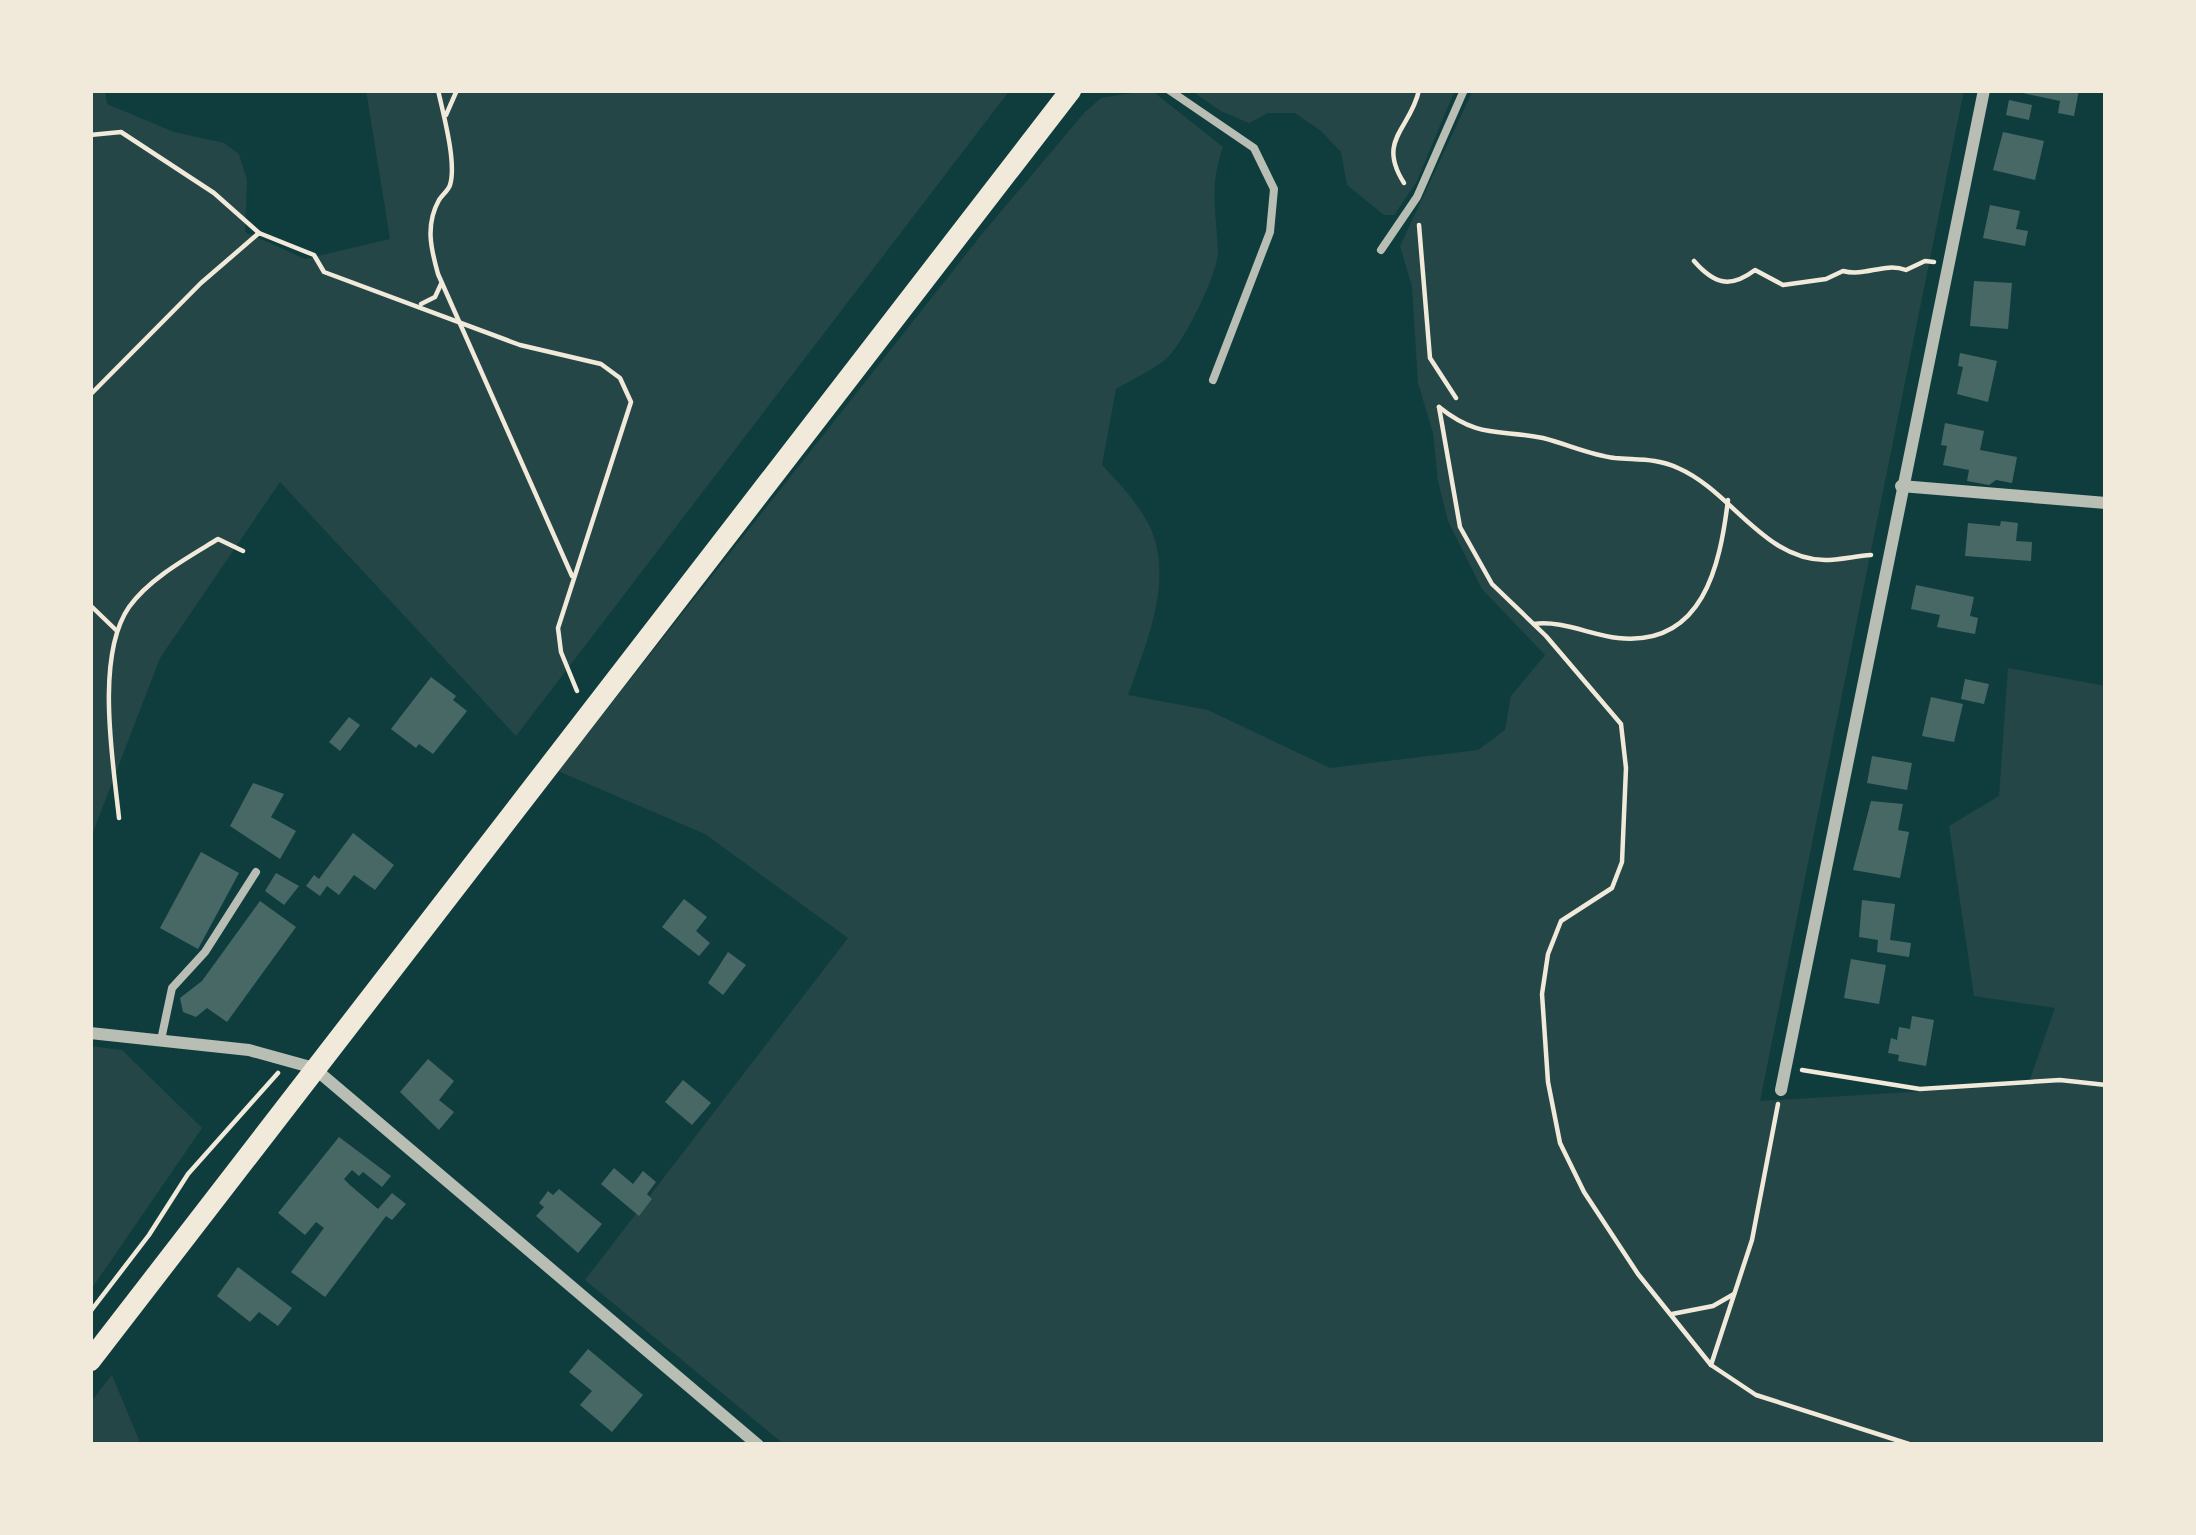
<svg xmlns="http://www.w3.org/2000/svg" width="2196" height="1535" viewBox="0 0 2196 1535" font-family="'Exo 2',sans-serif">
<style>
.green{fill:#244646}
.building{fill:#486865}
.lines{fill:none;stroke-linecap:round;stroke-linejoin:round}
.path{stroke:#f1e9da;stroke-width:4.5}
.service{stroke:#b8beb3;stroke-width:8}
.minor{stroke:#b8beb3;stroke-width:12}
.secondary{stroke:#f1e9da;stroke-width:21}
</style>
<rect width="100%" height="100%" fill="#0f3d3e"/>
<g class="green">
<polygon points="90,90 105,90 107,104 174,132 224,143 239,154 247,180 245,232 305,259 390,239 366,90 1010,90 516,736 280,482 160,658 90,840"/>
<path d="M1151 90 1223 147C1209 188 1216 209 1218 250 1219 272 1183 345 1165 360 1150 371 1131 380 1116 389L1102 465C1118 482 1137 502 1148 523 1176 576 1146 644 1128 695L1208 710 1330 768 1478 750 1505 730 1511 696 1545 655 1482 589 1448 521 1438 481 1433 433 1418 383 1412 287 1400 246 1473 90H1964L1760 1101 2028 1085 2055 1008 1974 996 1949 826 1999 796 2008 668 2106 686V1445H785L585 1280 848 938 705 834 558 771 982 234 1085 112 1101 98Z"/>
<polygon points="1190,90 1455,90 1416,183 1394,215 1384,215 1347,185 1341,152 1321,131 1295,113 1268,113 1249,123 1221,111"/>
<polygon points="90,1046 122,1050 202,1128 90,1291"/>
<polygon points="112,1375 141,1445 90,1445 90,1403"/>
</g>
<g class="building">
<polygon points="2009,90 2079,90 2074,116 2058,113 2060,101"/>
<polygon points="2009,100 2032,105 2029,120 2006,115"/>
<polygon points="2003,132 2044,141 2035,180 1993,170"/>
<polygon points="1990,205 2020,211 2016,229 2028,231 2025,246 1983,238"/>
<polygon points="1974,281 2012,283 2008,329 1970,326"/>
<polygon points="1960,353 1997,361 1988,402 1957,394 1963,367 1958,366"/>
<polygon points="1945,423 1984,431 1980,450 2017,457 2012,483 1996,480 1989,485 1967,481 1969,470 1943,465 1947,446 1941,445"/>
<polygon points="2001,521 2018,523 2016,541 2032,542 2031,561 1965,556 1968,523 2000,526"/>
<polygon points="1916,585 1974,597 1970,616 1978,618 1975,634 1937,627 1940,615 1911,609"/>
<polygon points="431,677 456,696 453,700 467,711 433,754 419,744 416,748 391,729"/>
<polygon points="1965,679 1989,684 1984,704 1961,699"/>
<polygon points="1931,697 1963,704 1954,742 1922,736"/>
<polygon points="349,717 360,725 340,751 329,742"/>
<polygon points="1872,756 1912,763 1907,790 1867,783"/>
<polygon points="253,783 284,794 271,817 296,831 280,859 230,826"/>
<polygon points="1871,801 1903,804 1898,830 1909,832 1900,878 1853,870"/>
<polygon points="353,833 394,865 375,890 354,875 339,895 327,886 320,896 306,886 314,875 319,879"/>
<polygon points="201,852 239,873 198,949 160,928"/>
<polygon points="276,873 299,886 284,905 265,891"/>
<polygon points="684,899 707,917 696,931 710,943 699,956 662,927"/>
<polygon points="1862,900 1895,904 1890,940 1911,943 1909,957 1877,952 1878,940 1859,937"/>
<polygon points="260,901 296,927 227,1022 207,1008 196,1017 183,1012 180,998 202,981"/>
<polygon points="728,952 746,965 723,995 708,983"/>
<polygon points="1851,959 1886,965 1879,1004 1844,998"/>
<polygon points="1912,1016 1934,1020 1926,1066 1898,1061 1899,1055 1888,1053 1891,1038 1897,1040 1899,1027 1910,1029"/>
<polygon points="428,1059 454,1081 439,1100 454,1112 439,1130 400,1092"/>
<polygon points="683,1080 711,1103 692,1125 665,1102"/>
<polygon points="339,1137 391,1176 382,1187 363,1172 359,1176 352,1170 344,1179 351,1186 378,1209 392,1193 406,1204 392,1220 386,1216 325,1297 291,1272 324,1228 316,1222 305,1235 278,1213"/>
<polygon points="614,1168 633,1184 643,1171 656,1182 647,1194 652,1199 639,1216 601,1184"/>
<polygon points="559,1189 602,1224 578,1253 536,1216 544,1207 539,1203 548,1191 553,1195"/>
<polygon points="238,1267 292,1308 278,1326 259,1312 250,1322 217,1296"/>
<polygon points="588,1349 643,1395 612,1432 580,1405 592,1391 569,1372"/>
</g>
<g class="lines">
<g class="path">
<path d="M438 90C443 113 457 163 450 185 448 191 442 195 439 200 425 225 431 249 438 274L572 576"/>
<polyline points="446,115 457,90"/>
<polyline points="90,135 121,132 214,193 259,233"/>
<path d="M1404 183C1376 139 1411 129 1419 90"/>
<polyline points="1419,225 1430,358 1456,398"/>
<path d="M1694 261C1714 284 1730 289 1755 270L1783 285 1826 279 1843 271C1865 277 1884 262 1906 270L1925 261 1934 262"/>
<polyline points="421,304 435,297 441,284"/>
<polyline points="90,395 201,283 259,233 314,255 324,272 520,345 601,364 620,378 631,402 558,628 561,652 577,691"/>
<polyline points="1439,407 1460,527 1492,584 1546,636 1621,724 1626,768 1622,862 1612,888 1561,921 1548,954 1542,994 1548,1082 1560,1143 1584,1192 1638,1274 1711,1365 1756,1395 1912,1445"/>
<path d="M1439 407C1479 439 1499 429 1543 438 1567 444 1590 455 1615 458 1638 460 1657 458 1678 468 1731 491 1763 559 1825 560 1839 560 1856 556 1871 555"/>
<polyline points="90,605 116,630"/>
<path d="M1534 624C1561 620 1591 635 1618 638 1703 647 1720 566 1728 500"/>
<path d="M119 818C113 761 95 656 129 607 150 578 187 558 218 539L243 551"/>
<polyline points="1802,1070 1920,1089 2060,1080 2106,1085"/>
<polyline points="90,1312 149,1235 188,1174 278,1073"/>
<polyline points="1672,1314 1713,1306 1734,1294"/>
<polyline points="1711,1365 1752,1240 1778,1104"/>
</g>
<g class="service">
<polyline points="1169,90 1254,148 1274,189 1270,232 1213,380"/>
<polyline points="1381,250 1417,197 1464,90"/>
<polyline points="161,1040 172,988 205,952 256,872"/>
</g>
<g class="minor">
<polyline points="1901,486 2106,503"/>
<polyline points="90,1033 249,1050 314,1068 758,1445"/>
<polyline points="1781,1090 1984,90"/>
</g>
<polyline class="secondary" points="90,1361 1071,90"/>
</g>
<rect width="2196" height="1535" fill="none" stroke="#f1e9da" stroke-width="186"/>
</svg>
